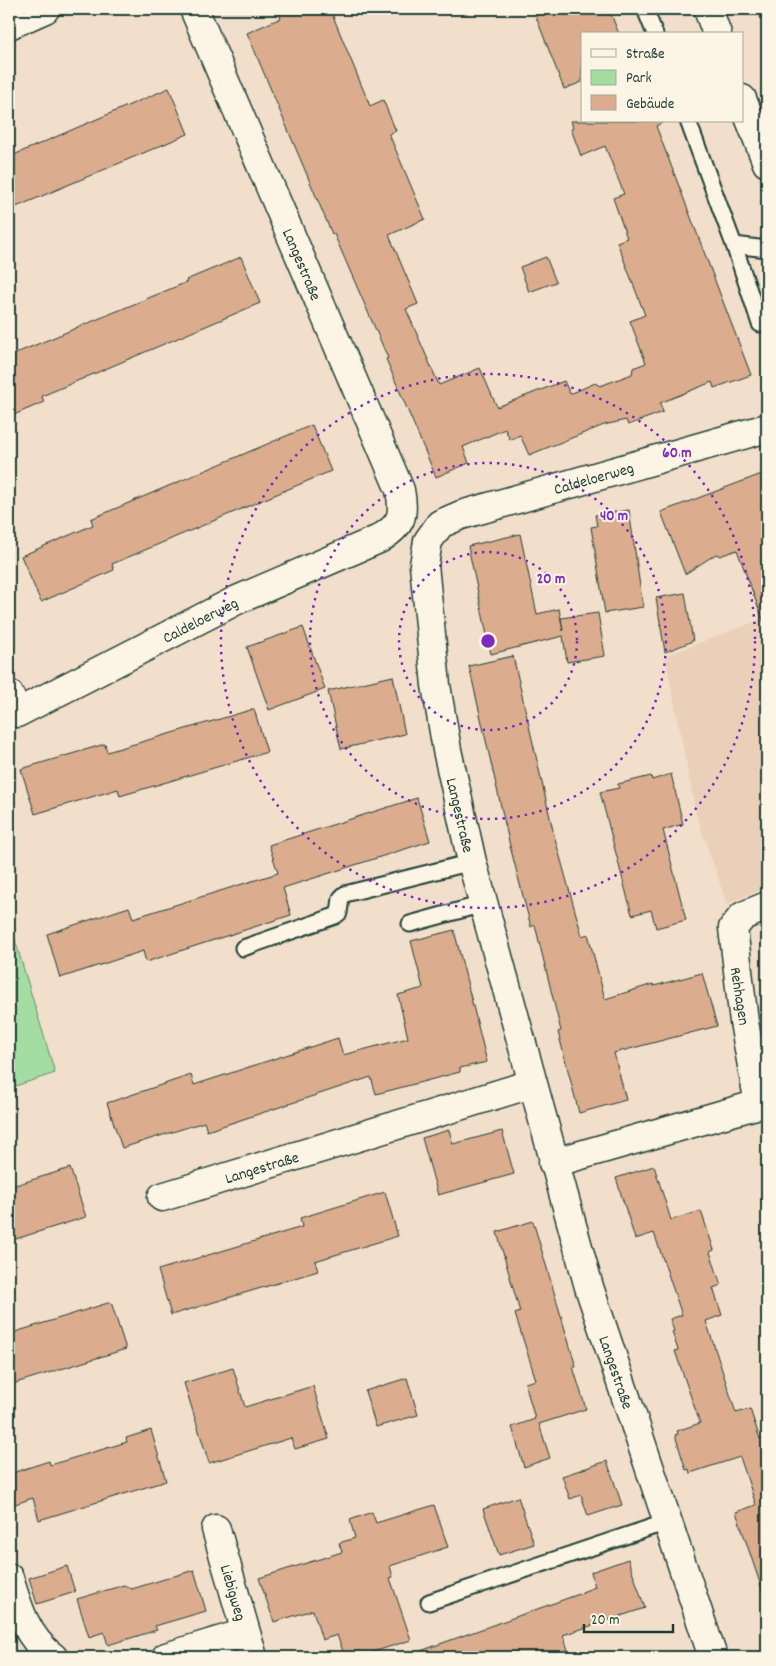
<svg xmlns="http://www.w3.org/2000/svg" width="776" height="1666" viewBox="0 0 776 1666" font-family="Dekko,sans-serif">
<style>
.built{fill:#ebd0b9}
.green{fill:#a4dda2;stroke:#628d6b}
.building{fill:#dcac8e;stroke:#1f3d34}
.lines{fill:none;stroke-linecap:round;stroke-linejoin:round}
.service-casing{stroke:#1f3d34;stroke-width:19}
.minor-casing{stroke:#1f3d34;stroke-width:31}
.tertiary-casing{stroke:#1f3d34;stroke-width:31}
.service{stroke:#fcf5e5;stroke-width:15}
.minor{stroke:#fcf5e5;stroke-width:28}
.tertiary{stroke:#fcf5e5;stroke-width:28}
.ring{fill:none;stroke:#7b2cbf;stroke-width:2.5;stroke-dasharray:2.5 5}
.labels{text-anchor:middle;stroke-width:4;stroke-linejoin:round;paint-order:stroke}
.street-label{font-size:16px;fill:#1f3d34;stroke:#fcf5e5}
.centre{fill:#7b2cbf;stroke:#fcf5e5;stroke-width:2.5}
.ring-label{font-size:15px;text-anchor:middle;font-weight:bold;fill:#7b2cbf;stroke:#fcf5e5;stroke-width:4;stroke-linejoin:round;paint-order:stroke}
</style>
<rect width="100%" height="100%" fill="#f2dfcb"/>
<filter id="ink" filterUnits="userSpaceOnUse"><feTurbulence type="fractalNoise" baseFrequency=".02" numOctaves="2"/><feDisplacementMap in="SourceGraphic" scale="10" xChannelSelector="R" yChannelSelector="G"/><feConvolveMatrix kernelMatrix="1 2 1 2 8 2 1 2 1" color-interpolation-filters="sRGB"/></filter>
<g filter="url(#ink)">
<polygon class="built" points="767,617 767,887 727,904 696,814 665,656"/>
<polygon class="green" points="9,920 55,1073 9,1088"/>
<g class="building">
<polygon points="277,9 330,9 370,106 383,100 396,131 389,134 425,219 389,235 418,304 406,309 439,385 480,368 497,407 564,381 570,394 595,383 600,386 632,374 633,368 646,363 630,321 645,315 617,242 627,238 613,198 624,194 605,146 581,156 571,129 573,128 571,121 665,121 656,126 751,375 714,388 712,382 660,403 663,412 628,425 626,420 604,425 529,455 520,435 510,440 505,429 463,447 469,463 436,477 386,359 388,358 334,234 332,234 247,33 281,18"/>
<polygon points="533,9 609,9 619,34 582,34 582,82 564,89"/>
<polygon points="169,88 188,134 9,210 9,157"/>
<polygon points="241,257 260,303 42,396 44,402 9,417 9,359 21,351 187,282 186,280"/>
<polygon points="546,257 556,282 529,292 520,267"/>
<polygon points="312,425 331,471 112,564 114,570 41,602 21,556 93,525 91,519"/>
<polygon points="767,472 767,625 765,625 737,550 720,556 716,554 685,574 661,512"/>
<polygon points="629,510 643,607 605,613 591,527 597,526 595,515"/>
<polygon points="520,534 537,614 559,609 563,631 561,618 598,613 605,656 567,662 563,636 491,654 468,546"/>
<polygon points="685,593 693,641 665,652 656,598"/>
<polygon points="303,627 325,689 269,710 247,647"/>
<polygon points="513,656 554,835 582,936 588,934 605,999 653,984 654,986 702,973 717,1026 614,1053 626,1100 579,1113 558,1032 561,1031 535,925 531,927 510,846 469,666"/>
<polygon points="393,676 405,734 341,749 328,691"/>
<polygon points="254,709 267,752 120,796 118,789 35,814 21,769 105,744 107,752"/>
<polygon points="671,774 683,824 663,830 686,920 656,928 651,910 632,915 600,792 619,788 618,784 651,776 652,780"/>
<polygon points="417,798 430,841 283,888 291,915 146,962 143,951 60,978 47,934 129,907 133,918 278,873 269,845"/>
<polygon points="454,930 487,1062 460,1068 460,1072 376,1094 371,1077 207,1131 204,1122 122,1148 107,1103 191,1075 194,1085 338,1038 343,1055 408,1038 398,995 423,988 411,941"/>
<polygon points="449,1130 453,1144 502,1131 514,1174 438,1195 422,1138"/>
<polygon points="654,1166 671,1220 701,1211 714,1250 710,1252 721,1285 713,1288 722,1315 706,1321 736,1413 750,1409 760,1439 767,1437 767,1592 763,1592 736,1512 756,1505 740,1457 690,1473 689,1469 686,1470 675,1435 678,1434 677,1431 700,1423 675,1351 678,1350 672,1332 674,1331 670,1319 682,1315 654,1233 635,1239 616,1178"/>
<polygon points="70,1168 86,1217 9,1241 9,1187"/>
<polygon points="385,1192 398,1236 315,1261 318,1271 171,1315 158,1270 302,1227 300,1218"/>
<polygon points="533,1221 576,1367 573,1367 586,1409 539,1424 550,1458 524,1467 512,1427 535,1419 525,1383 536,1380 515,1314 520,1312 497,1232"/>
<polygon points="111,1302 126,1349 9,1385 9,1334"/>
<polygon points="233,1368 245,1407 313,1386 329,1439 295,1449 291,1438 209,1463 184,1383"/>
<polygon points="407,1378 418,1415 376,1427 365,1391"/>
<polygon points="151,1430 166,1481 39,1520 33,1498 9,1506 9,1474 49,1461 50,1465 127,1442 126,1438"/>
<polygon points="607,1461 622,1505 588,1516 581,1495 570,1499 562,1476"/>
<polygon points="518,1497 534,1544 499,1555 483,1509"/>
<polygon points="434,1505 448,1547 390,1566 393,1577 390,1578 411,1640 373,1652 375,1657 345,1657 337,1635 322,1640 313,1610 274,1622 259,1578 342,1552 339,1543 355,1538 350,1520 372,1512 376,1523"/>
<polygon points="628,1559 645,1608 563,1635 568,1650 545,1657 412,1657 412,1654 582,1593 582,1592 595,1587 591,1572"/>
<polygon points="67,1566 75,1592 37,1604 29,1578"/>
<polygon points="194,1570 206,1611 155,1626 157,1630 108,1645 104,1632 89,1637 77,1599 124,1585 132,1589"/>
</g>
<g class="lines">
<g class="service-casing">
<g id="service">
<polyline points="645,9 655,34"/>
<polyline points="688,121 734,245 760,324"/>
<polyline points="734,245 767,249"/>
<polyline points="410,924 483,904"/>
<polyline points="243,948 335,916 339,913 341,898 345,894 472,862"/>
<polyline points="429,1602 667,1522"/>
</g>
</g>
<g class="minor-casing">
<g id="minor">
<polyline points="9,25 45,9"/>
<path id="s1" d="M9 694 17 713 237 600 379 539C402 525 405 516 400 490L194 9"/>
<polyline points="553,1163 759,1104 744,1022 733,928 743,916 767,906"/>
<path id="s2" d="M162 1197 531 1084"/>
<path id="s3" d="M216 1529 253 1657"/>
<path d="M9 1578C18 1608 27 1638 53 1657"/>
<polyline points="166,1657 245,1633"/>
<path id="s4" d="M713 1657 589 1287 472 862 447 750 436 685 424 565 428 541 440 524 461 515 767 428"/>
</g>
</g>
<g class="tertiary-casing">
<g id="tertiary">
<polyline points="708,9 717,34"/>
<polyline points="742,99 767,163"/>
</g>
</g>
<use href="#service" class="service"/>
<use href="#minor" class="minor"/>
<use href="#tertiary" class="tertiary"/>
</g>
</g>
<g class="ring">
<circle cx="488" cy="641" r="89"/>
<circle cx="488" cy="641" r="178"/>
<circle cx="488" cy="641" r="267"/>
</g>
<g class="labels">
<g class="street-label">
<text transform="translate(303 264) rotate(67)" y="6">Langestraße</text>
<text dy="6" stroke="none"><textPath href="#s4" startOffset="1338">Caldeloerweg</textPath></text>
<text dy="6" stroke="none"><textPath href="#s1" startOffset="226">Caldeloerweg</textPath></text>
<text transform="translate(461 815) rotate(77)" y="6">Langestraße</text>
<text transform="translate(741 996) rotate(81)" y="6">Rehhagen</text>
<text dy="6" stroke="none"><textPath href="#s2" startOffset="104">Langestraße</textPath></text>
<text transform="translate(617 1372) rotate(71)" y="6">Langestraße</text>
<text dy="6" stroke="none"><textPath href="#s3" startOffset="66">Liebigweg</textPath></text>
</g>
</g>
<circle cx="488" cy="641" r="8" class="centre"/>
<g class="ring-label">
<text x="677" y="457">60 m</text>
<text x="614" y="520">40 m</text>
<text x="551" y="583">20 m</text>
</g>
<rect width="776" height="1666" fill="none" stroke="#fcf5e5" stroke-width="30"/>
<rect x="15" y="15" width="746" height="1636" fill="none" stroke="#1f3d34" stroke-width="2" filter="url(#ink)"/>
<rect x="581" y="32" width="162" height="90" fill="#fcf5e5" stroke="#a4ab9e"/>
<rect x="591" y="49" width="25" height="8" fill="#fcf5e5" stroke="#a4ab9e"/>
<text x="626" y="58" font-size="15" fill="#1f3d34">Straße</text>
<rect x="591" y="70" width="25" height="15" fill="#a4dda2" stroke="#a4ab9e"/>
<text x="626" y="82" font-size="15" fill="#1f3d34">Park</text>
<rect x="591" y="95" width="25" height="15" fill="#dcac8e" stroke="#a4ab9e"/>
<text x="626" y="108" font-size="15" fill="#1f3d34">Gebäude</text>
<path d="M584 1624v8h89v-8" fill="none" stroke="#1f3d34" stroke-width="2.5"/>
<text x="591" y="1624" font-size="15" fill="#1f3d34" stroke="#fcf5e5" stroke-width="4" paint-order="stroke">20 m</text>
</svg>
